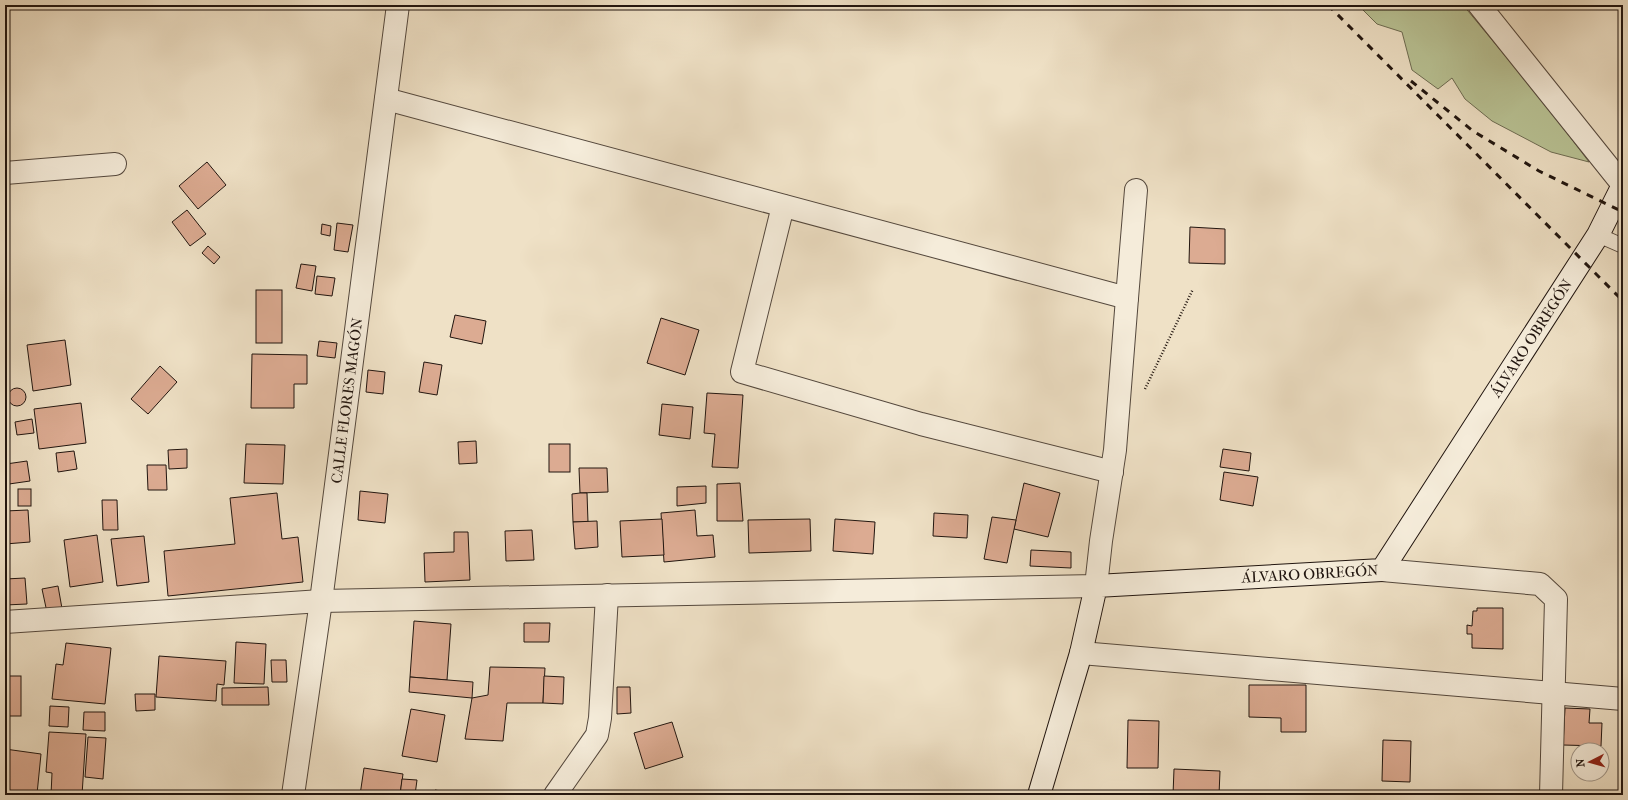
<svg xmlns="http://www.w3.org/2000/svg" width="1628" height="800" viewBox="0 0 1628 800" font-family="'IM FELL French Canon',serif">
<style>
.green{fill:#b9c395;stroke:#6d6c52}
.building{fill:#dcab92;stroke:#21150f}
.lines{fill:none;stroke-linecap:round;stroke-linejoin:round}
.lane-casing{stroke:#54483d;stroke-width:16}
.street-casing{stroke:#54483d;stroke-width:24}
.secondary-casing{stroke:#21150f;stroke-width:24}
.path{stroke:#21150f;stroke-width:2.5;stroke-dasharray:1 2;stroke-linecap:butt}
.lane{stroke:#f5ecda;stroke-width:14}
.street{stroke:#f5ecda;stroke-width:22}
.secondary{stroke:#f5ecda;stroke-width:22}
.rail{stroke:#21150f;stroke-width:3;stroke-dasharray:7 7;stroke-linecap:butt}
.labels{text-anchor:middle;stroke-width:3;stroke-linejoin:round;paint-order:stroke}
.street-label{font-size:15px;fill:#21150f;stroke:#f5ecda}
</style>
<rect width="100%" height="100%" fill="#efe1c6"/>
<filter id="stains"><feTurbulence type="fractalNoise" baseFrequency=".005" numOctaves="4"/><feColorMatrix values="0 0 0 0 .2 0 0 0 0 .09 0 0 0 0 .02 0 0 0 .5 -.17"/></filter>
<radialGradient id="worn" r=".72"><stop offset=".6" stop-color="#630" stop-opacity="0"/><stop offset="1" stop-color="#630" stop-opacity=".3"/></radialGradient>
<polygon class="green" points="1358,5 1463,5 1546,105 1589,162 1551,152 1492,121 1465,99 1452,78 1438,89 1412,70 1402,32 1377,24"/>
<g class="building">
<polygon points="207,162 226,185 198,209 179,186"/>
<polygon points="187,210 206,234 190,246 172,222"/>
<polygon points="337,223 353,225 348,252 334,250"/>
<polygon points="322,224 331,226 330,236 321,234"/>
<polygon points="1190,227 1225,229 1225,264 1189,263"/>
<polygon points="208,246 220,257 214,264 202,253"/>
<polygon points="301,264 316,266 312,291 296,288"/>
<polygon points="317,276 335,278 332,296 315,294"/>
<rect x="256" y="290" width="26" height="53"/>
<polygon points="455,315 486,321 482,344 450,337"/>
<polygon points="661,318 699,330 685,375 647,363"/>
<polygon points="65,340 71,385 33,391 27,345"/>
<polygon points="319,341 337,343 335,358 317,356"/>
<polygon points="252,354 307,355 307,384 294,384 294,408 251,408"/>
<polygon points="424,362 442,365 437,395 419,392"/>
<polygon points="160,366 177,382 148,414 131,399"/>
<polygon points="368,370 385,372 383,394 366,392"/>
<circle cx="17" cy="397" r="9"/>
<polygon points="707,393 743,395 738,468 712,467 715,434 704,433"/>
<polygon points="81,403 86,443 39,449 34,409"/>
<polygon points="662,404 693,407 690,439 659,435"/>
<polygon points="32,419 34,433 17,435 15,422"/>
<polygon points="476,441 477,463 459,464 458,442"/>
<polygon points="246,444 285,445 283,484 244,483"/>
<rect x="549" y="444" width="21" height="28"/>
<polygon points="187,449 187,468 169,469 168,450"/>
<polygon points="1223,449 1251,453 1249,471 1220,467"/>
<polygon points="74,451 77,469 58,472 56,453"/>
<polygon points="27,461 30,481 9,484 6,464"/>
<polygon points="147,465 166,465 167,490 148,490"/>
<polygon points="579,468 607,468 608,492 580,493"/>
<polygon points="1224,472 1258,477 1253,506 1220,500"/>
<polygon points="740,483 743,521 717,521 717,484"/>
<polygon points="1024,483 1060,493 1048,537 1014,529"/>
<polygon points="706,486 706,503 677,506 677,487"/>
<rect x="18" y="489" width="13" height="17"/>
<polygon points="360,491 388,494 385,523 358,520"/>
<polygon points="277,493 282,539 298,537 303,582 168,596 164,551 235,544 230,498"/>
<polygon points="580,493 587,493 588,522 573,522 572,494"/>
<polygon points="102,500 117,500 118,530 103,530"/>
<polygon points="28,510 30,542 5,544 5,511"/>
<polygon points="695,510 697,536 713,535 715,557 664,562 661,513"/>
<polygon points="934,513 968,515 967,538 933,536"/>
<polygon points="992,517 1016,520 1007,563 984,559"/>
<polygon points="662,519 664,555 622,557 620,521"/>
<polygon points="810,519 811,551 749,553 748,520"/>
<polygon points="835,519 875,522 873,554 833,551"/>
<polygon points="597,521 598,547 575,549 573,522"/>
<polygon points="532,530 534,560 506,561 505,531"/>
<polygon points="454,532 468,532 470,580 425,582 424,553 454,552"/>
<polygon points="97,535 103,582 70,587 64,540"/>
<polygon points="144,536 149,582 117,586 111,539"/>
<polygon points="1031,550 1071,552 1071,568 1030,566"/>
<polygon points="25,578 27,604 5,605 5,579"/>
<polygon points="58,586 63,614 48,617 42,589"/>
<polygon points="1477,608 1503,608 1503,649 1472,648 1472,634 1467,634 1467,625 1472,626 1473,611 1477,611"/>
<polygon points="414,621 451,624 447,680 410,677"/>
<polygon points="524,623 550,623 549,642 524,642"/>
<polygon points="236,642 266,644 264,684 234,683"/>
<polygon points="66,643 111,648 105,704 52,699 56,664 63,665"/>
<polygon points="159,656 226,661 224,685 217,684 216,701 156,697"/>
<polygon points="271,660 286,660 287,682 272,682"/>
<polygon points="490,667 545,668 543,703 507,703 503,741 465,739 472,698 488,695"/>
<rect x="5" y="676" width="16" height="40"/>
<polygon points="544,676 564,677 563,704 543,703"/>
<polygon points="410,677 473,682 472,698 409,692"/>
<polygon points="1249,685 1306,685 1306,732 1281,732 1281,718 1249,717"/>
<polygon points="268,687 269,705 222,705 222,688"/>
<polygon points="617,687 630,687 631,713 617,714"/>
<polygon points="135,694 155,694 155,710 136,711"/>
<polygon points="50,706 69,707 68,727 49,726"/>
<polygon points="1565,708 1590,709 1589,723 1602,723 1601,746 1563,745"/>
<polygon points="411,709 445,715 437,762 402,756"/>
<polygon points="84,712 105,712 105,731 83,730"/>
<polygon points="1128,720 1159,721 1158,768 1127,768"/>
<polygon points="672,722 683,757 645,769 634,733"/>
<polygon points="49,732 86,734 82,795 51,795 52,773 46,772"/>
<polygon points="88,737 106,738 103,779 85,777"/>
<polygon points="1383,740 1411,741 1410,782 1382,781"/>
<polygon points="5,749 41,754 37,794 5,790"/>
<polygon points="364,768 403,774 400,795 360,795"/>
<polygon points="1174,769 1220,771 1219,795 1173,795"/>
<polygon points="402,779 417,780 415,795 400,795"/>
<polygon points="435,790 464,795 434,795"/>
</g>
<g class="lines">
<g class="lane-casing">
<polyline id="lane" points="1598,235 1623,246"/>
</g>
<g class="street-casing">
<g id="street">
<polyline points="1479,5 1623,185"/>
<polyline points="5,173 115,164"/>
<polyline points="783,206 742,372 921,424 1112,472"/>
<polyline points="1127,298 1136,190"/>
<polyline points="1382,570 1540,584 1556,599 1551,795"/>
<polyline points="5,622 321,601 1096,586 1101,541 1115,450 1127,298 386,99"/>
<polyline points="1081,653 1623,699"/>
<path id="s1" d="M293 795 321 601 398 5"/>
<polyline points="555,795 597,735 600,718 607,595"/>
</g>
</g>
<g class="secondary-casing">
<g id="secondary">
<path id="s2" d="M1039 795 1081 653 1096 586 1382 570 1598 235 1623 185"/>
</g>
</g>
<polyline class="path" points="1145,389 1193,289"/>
<use href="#lane" class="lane"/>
<use href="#street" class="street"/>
<use href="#secondary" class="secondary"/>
<g class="rail">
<polyline points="1328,5 1623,301"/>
<polyline points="1411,81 1473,131 1539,171 1623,212"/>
</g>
</g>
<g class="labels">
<g class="street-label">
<text dy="5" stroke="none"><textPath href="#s2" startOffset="779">ÁLVARO OBREGÓN</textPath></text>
<text dy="5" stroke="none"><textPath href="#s1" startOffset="398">CALLE FLORES MAGÓN</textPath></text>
<text dy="5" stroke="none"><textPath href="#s2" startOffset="431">ÁLVARO OBREGÓN</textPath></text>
</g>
</g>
<rect width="1628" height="800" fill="none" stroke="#efe1c6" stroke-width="20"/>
<rect x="6" y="6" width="1616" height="788" fill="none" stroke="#21150f" stroke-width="2"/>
<rect x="10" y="10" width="1608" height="780" fill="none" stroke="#21150f"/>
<g transform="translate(1590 762) rotate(264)"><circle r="19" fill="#f5ecda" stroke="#a09689"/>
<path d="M0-3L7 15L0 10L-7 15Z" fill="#8f2418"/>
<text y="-6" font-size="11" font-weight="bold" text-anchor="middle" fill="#21150f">N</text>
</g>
<rect width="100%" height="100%" filter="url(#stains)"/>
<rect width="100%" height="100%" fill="url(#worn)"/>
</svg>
